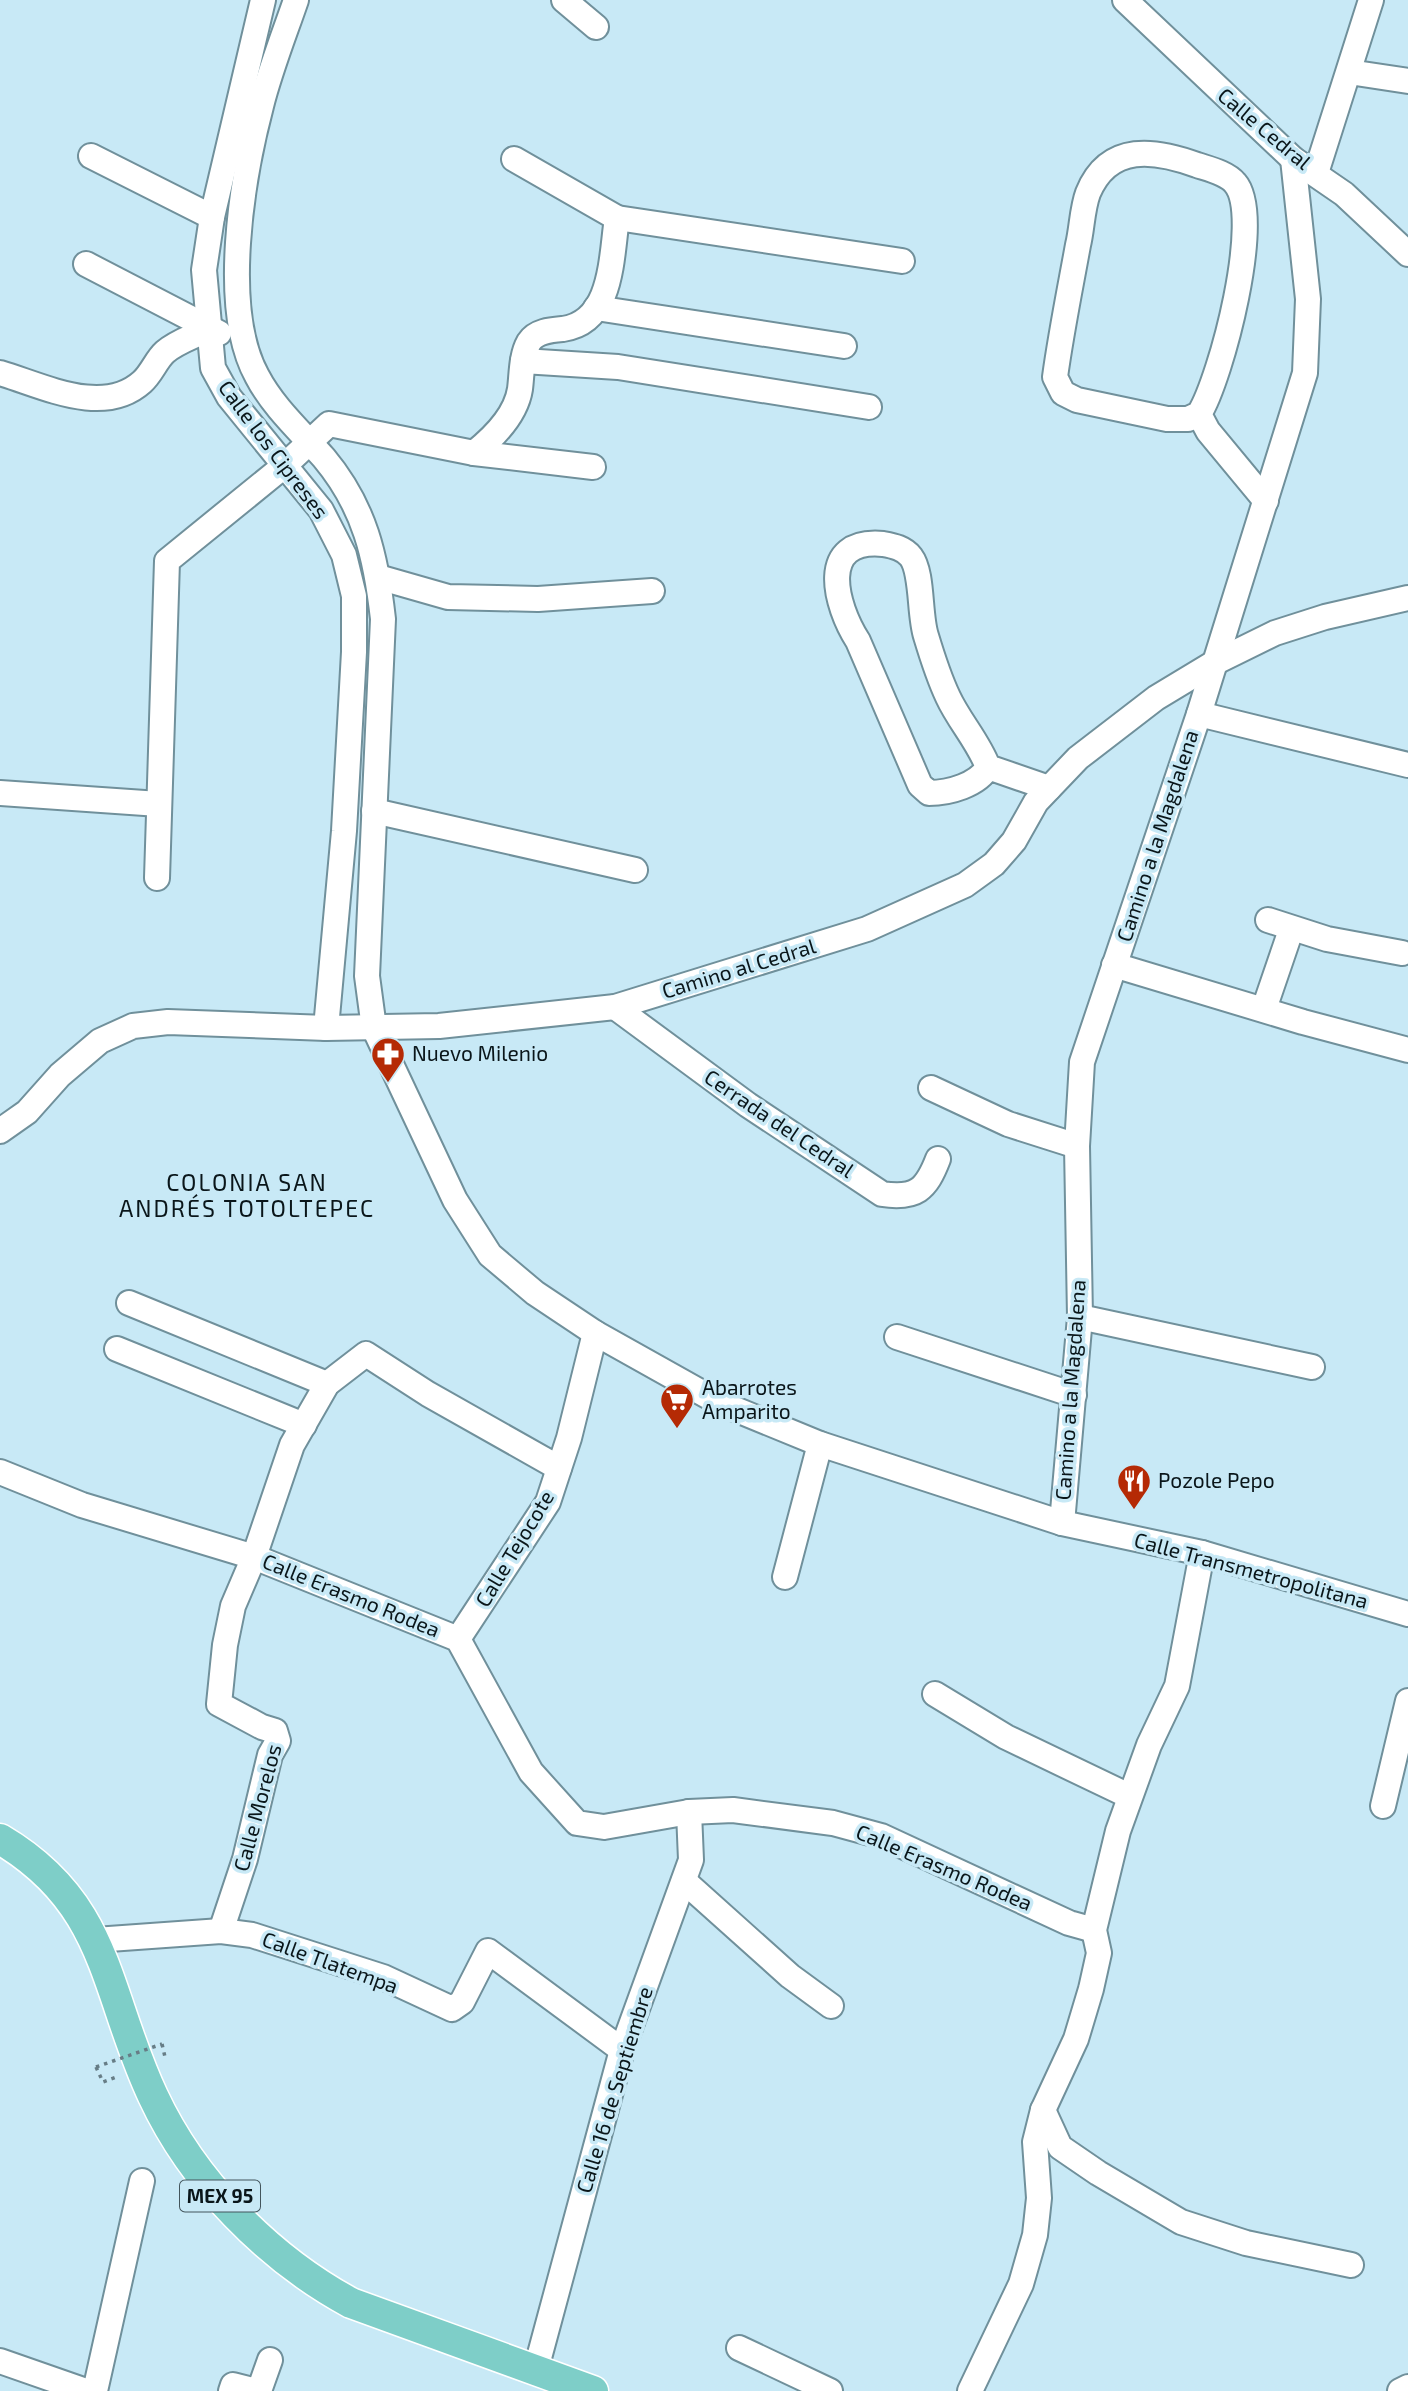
<svg xmlns="http://www.w3.org/2000/svg" width="1408" height="2391" viewBox="0 0 1408 2391" font-family="'Exo 2',sans-serif">
<style>
.lines{fill:none;stroke-linecap:round;stroke-linejoin:round}
.minor-casing{stroke:#70909b;stroke-width:28}
.major-casing{stroke:#fff;stroke-width:33}
.path{stroke:#677d86;stroke-width:3.5;stroke-dasharray:3.5 5;stroke-linecap:butt}
.minor{stroke:#fff;stroke-width:24}
.major{stroke:#7ecec8;stroke-width:30}
.path-bridge{stroke:#677d86;stroke-width:3.5;stroke-dasharray:3.5 5;stroke-linecap:butt}
.labels{text-anchor:middle;stroke-width:7;stroke-linejoin:round;paint-order:stroke}
.shield{fill:#c8e9f6;stroke:#43555c;stroke-width:2}
.shield-label{font-size:19px;font-weight:bold;fill:#0a161a}
.street-label{font-size:21px;fill:#0a161a;stroke:#c8e9f6}
.poi-label{font-size:21px;fill:#0a161a;stroke:#c8e9f6;text-anchor:start}
.neighbourhood-label{font-size:23px;letter-spacing:2px;fill:#0a161a;stroke:#c8e9f6}
</style>
<rect width="100%" height="100%" fill="#c8e9f6"/>
<g class="lines">
<g class="minor-casing">
<g id="minor">
<polyline points="263,0 212,217 204,270 213,368 229,397 321,510 344,555 354,596 354,652 344,831 326,1028"/>
<path d="M296 0C284 35 270 70 261 106 242 178 220 309 257 376 273 407 301 432 324 458 365 507 376 557 383 619L367 976 374 1028 455 1200 490 1255 535 1293 595 1333 720 1403 820 1444 1062 1523 1202 1553 1408 1614"/>
<polyline points="564,0 596,27"/>
<polyline points="1125,0 1293,159 1344,194 1408,254"/>
<polyline points="1349,72 1408,81"/>
<polyline points="91,156 212,217"/>
<polyline points="1316,173 1371,0"/>
<polyline points="617,218 902,261"/>
<polyline points="86,264 219,333"/>
<polyline points="596,308 844,346"/>
<polyline points="523,361 618,367 869,407"/>
<path d="M0 373C44 386 103 417 142 382 152 373 156 360 165 352 176 342 195 336 208 329"/>
<path d="M1199 414 1188 419H1167L1077 400 1063 393 1055 377C1061 333 1070 289 1078 245 1082 229 1082 209 1088 193 1109 142 1156 150 1197 165 1209 169 1227 173 1235 183 1264 216 1221 379 1199 414L1208 431 1266 501"/>
<polyline points="474,453 593,467"/>
<polyline points="378,577 448,597 538,599 652,591"/>
<polyline points="1199,714 1408,765"/>
<path d="M988 767C978 785 949 793 929 793L920 785 858 641C835 605 817 538 883 544 894 546 904 548 911 557 923 573 919 615 926 636 932 656 939 678 948 697 959 721 978 741 988 767L1049 788"/>
<polyline points="0,793 159,804"/>
<polyline points="374,811 635,870"/>
<path d="M157 878 167 561 284 466 329 424 474 453C494 437 516 415 520 389 522 374 521 356 529 342 536 331 551 330 563 329 613 322 611 257 617 218L514 159"/>
<polyline points="1268,920 1327,939 1402,953"/>
<polyline points="1114,965 1303,1022 1408,1050"/>
<path d="M615 1007 748 1105 882 1194C916 1199 926 1190 938 1159"/>
<polyline points="1264,1009 1291,930"/>
<polyline points="931,1088 1008,1124 1077,1146"/>
<polyline points="0,1131 27,1112 60,1075 100,1041 133,1026 168,1022 326,1028 439,1026 615,1007 867,929 965,885 994,864 1014,841 1036,802 1078,758 1156,698 1214,663 1275,633 1325,617 1408,598"/>
<polyline points="129,1303 327,1384"/>
<polyline points="1080,1317 1312,1367"/>
<polyline points="897,1337 1074,1395"/>
<polyline points="117,1349 304,1425"/>
<polyline points="0,1472 82,1505 254,1557 458,1639 531,1772 577,1823 604,1827 689,1812 733,1810 833,1823 881,1836 1069,1923 1094,1930"/>
<polyline points="1062,1523 1080,1317 1077,1146 1082,1062 1199,714 1305,373 1308,299 1293,159"/>
<polyline points="785,1577 820,1444"/>
<polyline points="458,1639 548,1502 569,1438 595,1333"/>
<polyline points="935,1694 1006,1737 1129,1796"/>
<polyline points="1383,1806 1408,1701"/>
<polyline points="684,1881 790,1976 831,2006"/>
<polyline points="221,1931 245,1859 270,1755 278,1741 275,1731 262,1727 219,1704 225,1645 233,1606 254,1557 292,1445 327,1384 366,1354 428,1394 559,1468"/>
<polyline points="95,1940 221,1931 252,1935 383,1977 452,2009 462,2002 488,1951 622,2050"/>
<polyline points="1043,2110 1060,2147 1098,2173 1181,2222 1246,2243 1351,2265"/>
<polyline points="739,2348 830,2391"/>
<polyline points="0,2361 86,2391"/>
<polyline points="536,2369 622,2050 691,1860 689,1812"/>
<polyline points="95,2391 142,2181"/>
<polyline points="231,2391 233,2385 256,2391"/>
<polyline points="259,2391 270,2360"/>
<polyline points="970,2391 1021,2284 1035,2235 1039,2198 1035,2142 1043,2110 1076,2039 1091,1989 1099,1953 1094,1930 1118,1831 1149,1745 1177,1686 1202,1553"/>
<polyline points="1400,2391 1408,2387"/>
</g>
</g>
<g class="major-casing">
<path id="major" d="M0 1839C110 1904 104 1992 153 2096 193 2182 268 2258 351 2303L593 2391"/>
</g>
<g class="path">
<polyline points="162,2044 165,2057"/>
<polyline points="96,2067 103,2082 119,2076"/>
</g>
<use href="#minor" class="minor"/>
<use href="#major" class="major"/>
<polyline class="path-bridge" points="96,2067 162,2044"/>
</g>
<defs>
<g id="pharmacy-pin" transform="scale(1.75)"><path d="M0 17L-7.5 6A9.5 9.5 0 1 1 7.5 6Z" fill="#b52a05" stroke="#c8e9f6"/><path d="M-2-6h4v4h4v4h-4v4h-4v-4h-4v-4h4Z" fill="#fff"/></g>
<g id="supermarket-pin" transform="scale(1.75)"><path d="M0 17L-7.5 6A9.5 9.5 0 1 1 7.5 6Z" fill="#b52a05" stroke="#c8e9f6"/><path d="M-6-5.5h2.5l.6 2H6L4.5 2H-2.5L-4.4-4H-6ZM-1.5 3.2a1.3 1.3 0 1 0 .1 0ZM3 3.2a1.3 1.3 0 1 0 .1 0Z" fill="#fff"/></g>
<g id="restaurant-pin" transform="scale(1.75)"><path d="M0 17L-7.5 6A9.5 9.5 0 1 1 7.5 6Z" fill="#b52a05" stroke="#c8e9f6"/><path d="M-5-6h1v4h1v-4h1v4h1v-4h1v5L-1.5 .5V6h-2V.5L-5-1ZM5-6V6H3V1.5H1.5Q1.5-4 5-6Z" fill="#fff"/></g>
</defs>
<g fill-rule="evenodd">
<use href="#pharmacy-pin" x="388" y="1054"/>
<use href="#supermarket-pin" x="677" y="1400"/>
<use href="#restaurant-pin" x="1134" y="1481"/>
</g>
<g class="labels">
<rect class="shield" x="180" y="2180.5" width="80" height="31" rx="5"/>
<g class="shield-label">
<text x="220" y="2203">MEX 95</text>
</g>
<g class="street-label">
<text transform="translate(1264 129) rotate(40)" y="7">Calle Cedral</text>
<text transform="translate(273 450) rotate(53)" y="7">Calle los Cipreses</text>
<text transform="translate(1158 836) rotate(-72)" y="7">Camino a la Magdalena</text>
<text transform="translate(739 969) rotate(-17)" y="7">Camino al Cedral</text>
<text transform="translate(779 1124) rotate(34)" y="7">Cerrada del Cedral</text>
<text transform="translate(1071 1390) rotate(-86)" y="7">Camino a la Magdalena</text>
<text transform="translate(515 1549) rotate(-59)" y="7">Calle Tejocote</text>
<text transform="translate(1251 1571) rotate(15)" y="7">Calle Transmetropolitana</text>
<text transform="translate(351 1596) rotate(22)" y="7">Calle Erasmo Rodea</text>
<text transform="translate(258 1808) rotate(-75)" y="7">Calle Morelos</text>
<text transform="translate(944 1868) rotate(23)" y="7">Calle Erasmo Rodea</text>
<text transform="translate(330 1963) rotate(20)" y="7">Calle Tlatempa</text>
<text transform="translate(615 2090) rotate(-73)" y="7">Calle 16 de Septiembre</text>
</g>
<g class="poi-label">
<text x="412" y="1061">Nuevo Milenio</text>
<text x="702" y="1395">Abarrotes<tspan x="702" dy="24">Amparito</tspan></text>
<text x="1158" y="1488">Pozole Pepo</text>
</g>
<g class="neighbourhood-label">
<text x="247" y="1191">COLONIA SAN<tspan x="247" dy="26">ANDRÉS TOTOLTEPEC</tspan></text>
</g>
</g>
</svg>
